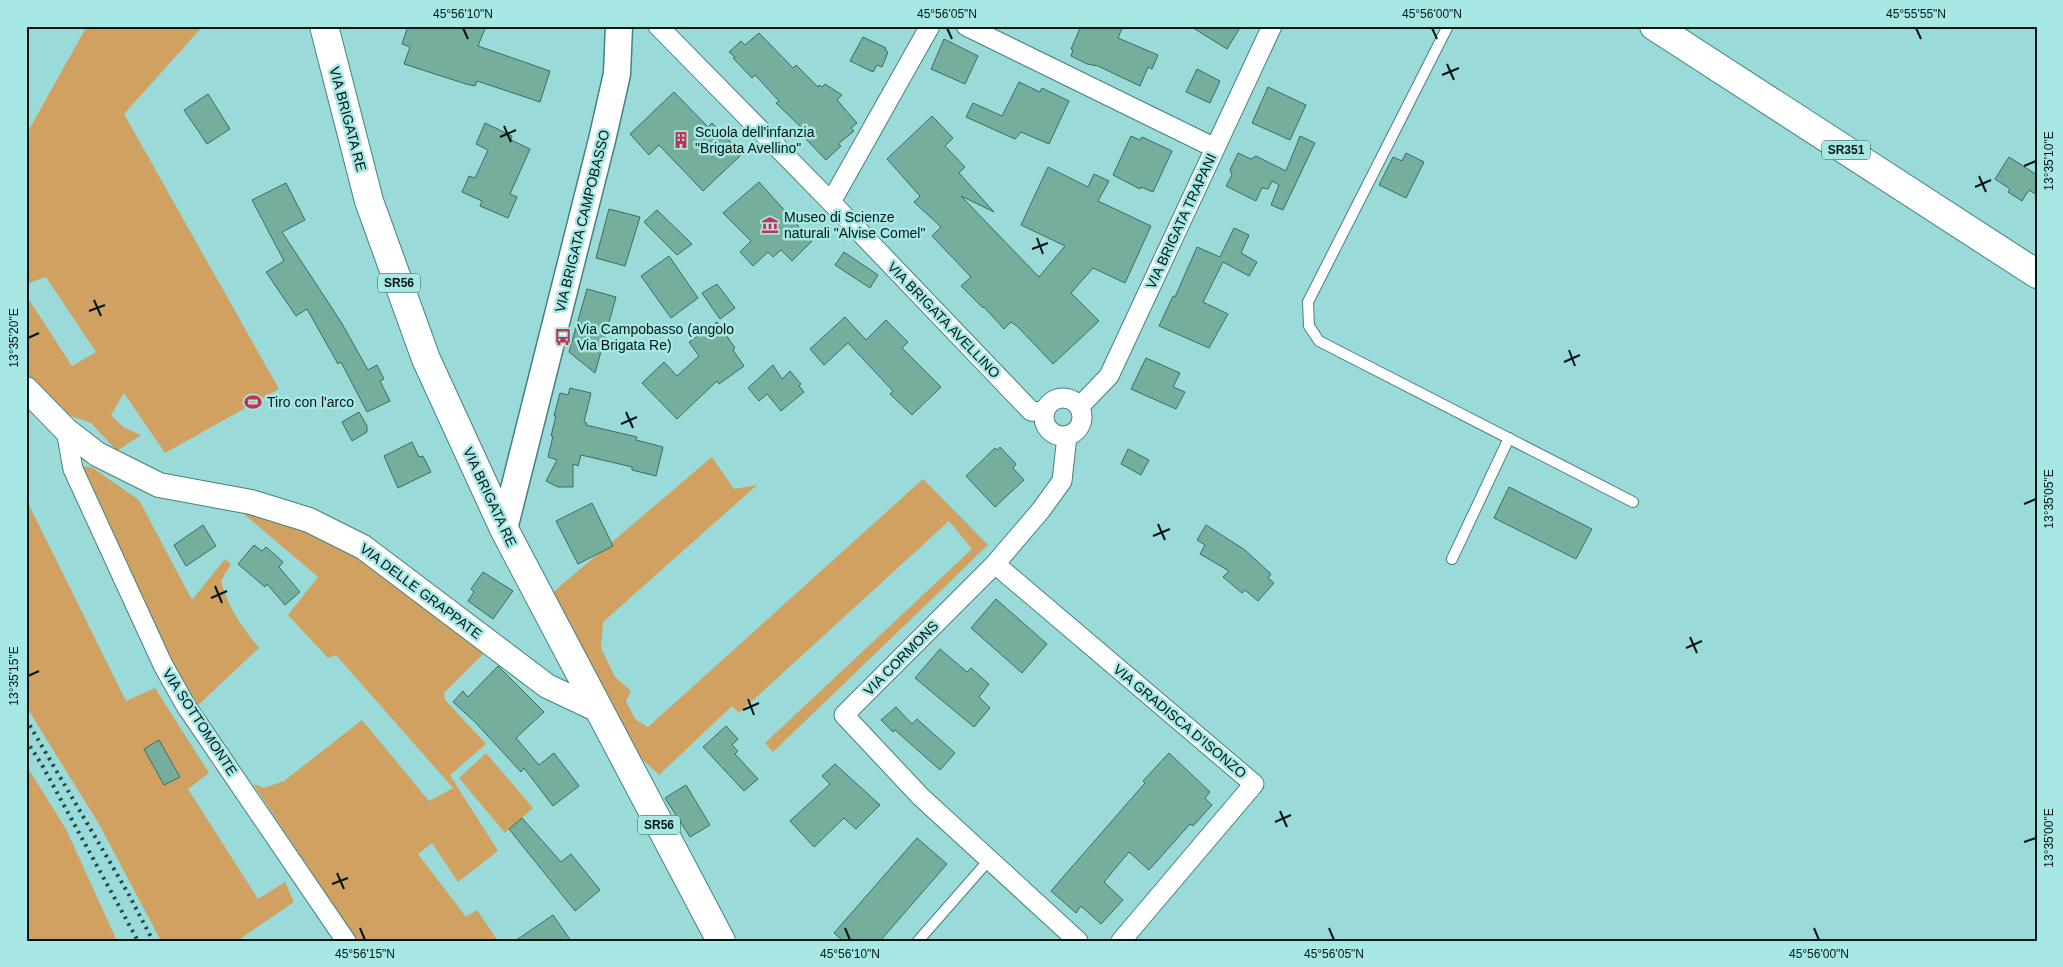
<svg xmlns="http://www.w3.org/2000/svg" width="2063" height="967" viewBox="0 0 2063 967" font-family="Arial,sans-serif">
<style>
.green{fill:#d1a161}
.building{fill:#75ae9d;stroke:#377060}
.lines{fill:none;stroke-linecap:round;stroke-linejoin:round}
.service-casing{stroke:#438281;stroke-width:12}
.minor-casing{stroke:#438281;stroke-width:21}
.tertiary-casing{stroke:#438281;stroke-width:26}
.secondary-casing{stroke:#438281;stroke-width:29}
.primary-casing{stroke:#438281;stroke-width:30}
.service{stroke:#fff;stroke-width:10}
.minor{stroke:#fff;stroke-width:19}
.tertiary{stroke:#fff;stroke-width:24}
.secondary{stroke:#fff;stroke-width:26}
.primary{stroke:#fff;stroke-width:28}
.rail{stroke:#264645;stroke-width:4;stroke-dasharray:2.5 5;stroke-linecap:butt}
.ticks{fill:none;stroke:#001616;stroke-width:2}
.labels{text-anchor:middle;stroke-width:5;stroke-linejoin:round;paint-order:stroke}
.shield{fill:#a7e8e5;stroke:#325554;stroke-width:1}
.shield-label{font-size:12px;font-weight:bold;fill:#001616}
.street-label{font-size:14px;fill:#001616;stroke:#a7e8e5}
.poi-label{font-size:14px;fill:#001616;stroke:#a7e8e5;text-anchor:start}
.neatline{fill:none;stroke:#001616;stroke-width:2}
.ticks-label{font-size:12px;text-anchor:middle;fill:#001616}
</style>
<rect width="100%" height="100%" fill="#9adad8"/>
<g class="green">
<polygon points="87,26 203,26 124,114 279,389 165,453 124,393 111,415 123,427 141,435 117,451 91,423 56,411 26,377 26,295 72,366 96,352 46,277 31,282 26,289 26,135"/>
<polygon points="712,457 734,489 757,485 603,622 601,648 615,677 631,691 626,701 635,719 648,727 923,479 988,545 773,752 765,743 972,549 949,521 739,713 732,706 659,775 633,750 552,593"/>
<path d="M83 466 93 468 139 500 192 600 225 559 231 564 221 581C229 609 241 626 259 648L196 707 165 646Z"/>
<polygon points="26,499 126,701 155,688 209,773 188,789 258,899 285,882 294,902 237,941 161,941 99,824 26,706"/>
<polygon points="238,509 303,527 364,559 486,651 444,693 445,700 486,744 450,775 498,851 458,882 432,843 418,854 466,917 477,910 498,941 357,941 253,784 264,788 284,781 362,720 429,801 453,788 336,655 328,658 288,615 318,577"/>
<polygon points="486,753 533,808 505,833 459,778"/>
<polygon points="26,765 66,829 117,941 26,941"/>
</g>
<g class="building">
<polygon points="408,26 486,26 478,46 550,71 540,102 477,81 475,86 466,84 404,64 410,47 402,44"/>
<polygon points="1081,26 1123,26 1118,38 1158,55 1152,69 1148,67 1140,86 1098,66 1087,64 1071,56 1073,50 1071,49"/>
<polygon points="1190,26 1241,26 1227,49"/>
<polygon points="759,33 793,68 796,65 818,87 819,85 822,87 825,84 842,95 837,100 857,123 851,128 854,131 838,144 841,146 826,160 802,135 806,132 776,103 779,101 755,75 752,78 733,58 735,57 729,52 741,41 745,45"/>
<polygon points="863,37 886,48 885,50 888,52 882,67 877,65 873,72 850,61"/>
<polygon points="944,39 978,56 965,84 931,69"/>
<polygon points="1197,69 1220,81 1210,103 1186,92"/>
<polygon points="1019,82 1040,92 1042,88 1069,101 1049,144 1021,132 1015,139 966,117 973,103 1002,116"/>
<polygon points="1268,87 1306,105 1290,140 1252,123"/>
<polygon points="674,92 708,127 712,123 742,154 703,191 659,145 649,155 630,134"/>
<polygon points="208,94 230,129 207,144 184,110"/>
<polygon points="932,116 953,138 945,146 965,167 959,173 994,212 961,196 1039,277 1065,246 1021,225 1048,167 1088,187 1094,174 1109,181 1098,201 1151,226 1125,283 1093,268 1071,293 1099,321 1053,364 1018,327 1011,322 1004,329 984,307 983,308 961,286 971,277 932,236 941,227 914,202 920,196 887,159"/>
<polygon points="485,123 512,136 511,140 530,149 510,194 517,197 508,218 480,206 482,201 462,192 469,176 475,178 488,150 476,144"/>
<polygon points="1131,136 1140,140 1142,137 1172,151 1153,192 1141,187 1140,189 1113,175"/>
<polygon points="1300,136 1315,143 1283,210 1271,205 1279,185 1272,181 1268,189 1262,188 1256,201 1226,186 1232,175 1230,170 1238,153 1251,159 1256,156 1286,171"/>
<polygon points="1406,153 1424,162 1406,198 1379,185 1393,157 1402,161"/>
<polygon points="2009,157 2037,175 2037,195 2029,190 2022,201 2008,192 2010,189 1995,179"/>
<polygon points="759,182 812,241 792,261 781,250 773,257 768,252 753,266 740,252 751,241 723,213"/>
<polygon points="286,183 305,220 282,232 341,322 368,370 377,365 384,379 380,381 390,401 367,412 341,362 338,364 307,309 296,316 266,272 284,261 252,200"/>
<polygon points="609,209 640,217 625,266 596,258"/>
<polygon points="657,210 692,244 677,255 644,222"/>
<polygon points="1234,228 1249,235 1241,253 1257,262 1249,276 1223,262 1203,302 1228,314 1209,348 1159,326 1173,296 1175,297 1197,247 1220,257"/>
<polygon points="844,252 878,275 870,288 835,265"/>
<polygon points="669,256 698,298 671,318 641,276"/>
<polygon points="717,284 735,308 720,319 702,293"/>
<polygon points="587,289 616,297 595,373 569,352"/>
<polygon points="845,317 866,340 886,320 908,342 902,348 941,387 912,415 890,394 893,391 848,343 824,365 810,349"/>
<polygon points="717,322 735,348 733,350 744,366 719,384 717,381 677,419 642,383 664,362 677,376 699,356 689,342"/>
<polygon points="1146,358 1180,373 1173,387 1185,392 1176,409 1131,389"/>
<polygon points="773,365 782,379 790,371 801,384 799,386 804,392 781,411 767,394 759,401 748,388"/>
<polygon points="570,388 591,393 584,422 587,423 586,425 637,437 636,440 663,447 656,476 632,470 632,467 581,455 578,466 573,464 573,487 558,487 546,481 557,460 548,457 553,436 551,436 556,416 554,416 560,393 568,395"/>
<polygon points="359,412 367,426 367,432 352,441 342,422"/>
<polygon points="412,442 419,457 423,456 431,472 398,488 384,456"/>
<polygon points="1000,447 1016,464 1013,468 1024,480 995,507 966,476 995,448 997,450"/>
<polygon points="1128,449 1149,460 1141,475 1121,464"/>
<polygon points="1509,487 1592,529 1576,559 1494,518"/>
<polygon points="592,503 613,546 578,564 556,521"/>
<polygon points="203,525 216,546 186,566 174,545"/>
<polygon points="1206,525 1245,550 1271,574 1268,578 1274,583 1258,601 1245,590 1242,593 1223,577 1229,571 1200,554 1205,545 1197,540"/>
<polygon points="254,545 262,551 266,547 283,562 279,567 300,592 285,605 267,584 265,587 238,564"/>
<polygon points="483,572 513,591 493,619 468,601 474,592 471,589"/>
<polygon points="996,599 1047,644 1022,673 971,628"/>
<polygon points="940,649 967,672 971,668 989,684 979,697 990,708 974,727 915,678"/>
<polygon points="498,666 544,712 516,738 539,765 554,753 579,786 553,806 524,768 521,772 475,722 453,702 463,691 468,697"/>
<polygon points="896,707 912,724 917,719 955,753 940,770 895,730 893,732 881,720"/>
<polygon points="726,726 738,739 732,745 738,751 735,754 758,779 744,791 703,747"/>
<polygon points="159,740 180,777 164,785 144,749"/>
<polygon points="1169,753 1210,792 1205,798 1212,805 1193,826 1190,824 1149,870 1129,852 1104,882 1123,900 1101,924 1081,906 1076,913 1051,891 1145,783 1143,781"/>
<polygon points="835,764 880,805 856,829 844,818 814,847 790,821 830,784 822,776"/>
<polygon points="686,785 710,825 690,837 665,798"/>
<polygon points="522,818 561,862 571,854 600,890 575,911 509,829"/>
<polygon points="917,838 947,864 880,941 843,941 834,933"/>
<polygon points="553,915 571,941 515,941"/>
</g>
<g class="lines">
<g class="service-casing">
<g id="service">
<polyline points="1448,26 1308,302 1309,326 1319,341 1633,502"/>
<polyline points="1452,559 1509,438"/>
<polyline points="918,941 989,860"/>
</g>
</g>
<g class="minor-casing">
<g id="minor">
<polyline points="658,26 831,202 1031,411 1044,412"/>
<polyline points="966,26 1215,148"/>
<polyline points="831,202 930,26"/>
<circle cx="1063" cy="417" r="19"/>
<polyline points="1079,407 1109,376 1272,26"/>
<polyline points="66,430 73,469 163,665 186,706 346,941"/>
<polyline points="1067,436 1062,481 1041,510 995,564 844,715 921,797 1078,941"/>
<polyline points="995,564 1254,784 1121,941"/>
</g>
</g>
<g class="tertiary-casing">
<polyline id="tertiary" points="26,389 66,430 97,454 159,485 251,502 309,520 363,547 547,686 598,710"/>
</g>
<g class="secondary-casing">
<polyline id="secondary" points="504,529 602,140 617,74 619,26"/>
</g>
<g class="primary-casing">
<g id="primary">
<polyline points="324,26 369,201 426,359 504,529 721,941"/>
<polyline points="1654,26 2037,274"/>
</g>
</g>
<use href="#service" class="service"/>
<use href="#minor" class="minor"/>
<use href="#tertiary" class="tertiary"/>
<use href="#secondary" class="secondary"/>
<use href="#primary" class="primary"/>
<g class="rail">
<polyline points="26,719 128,893 153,941"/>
<polyline points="26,740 42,765 138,941"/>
</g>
</g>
<path class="ticks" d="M463 28 468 39M947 28 952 39M1432 28 1437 39M1916 28 1921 39M1447 64 1454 80M1442 75 1459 68M504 126 511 142M500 137 516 130M2024 166 2036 161M1979 176 1986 192M1975 187 1991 180M1037 238 1043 254M1032 249 1048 243M94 300 101 316M89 311 105 305M28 338 39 333M1569 350 1575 366M1564 362 1580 355M626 412 633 428M621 424 637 417M2024 504 2036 499M1158 524 1165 540M1153 536 1170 529M215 586 222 603M211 598 227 591M1690 637 1697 653M1686 648 1702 641M28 676 39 671M748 699 754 715M743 710 759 703M1280 811 1287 827M1275 822 1291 815M2024 842 2036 838M337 873 344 889M332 884 348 878M360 928 365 940M845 928 850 940M1329 928 1334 940M1814 928 1819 940"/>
<defs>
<g id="building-bare" transform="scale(1.35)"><path d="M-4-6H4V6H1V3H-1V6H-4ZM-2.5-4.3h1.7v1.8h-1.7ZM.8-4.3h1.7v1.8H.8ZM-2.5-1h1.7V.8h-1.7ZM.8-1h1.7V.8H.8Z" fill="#c23251" stroke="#a7e8e5" stroke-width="2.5" paint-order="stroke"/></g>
<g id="museum-bare" transform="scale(1.35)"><path d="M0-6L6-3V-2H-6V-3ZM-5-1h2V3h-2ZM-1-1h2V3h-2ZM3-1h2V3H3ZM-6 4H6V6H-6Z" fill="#c23251" stroke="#a7e8e5" stroke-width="2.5" paint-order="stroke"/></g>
<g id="bus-bare" transform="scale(1.35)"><path d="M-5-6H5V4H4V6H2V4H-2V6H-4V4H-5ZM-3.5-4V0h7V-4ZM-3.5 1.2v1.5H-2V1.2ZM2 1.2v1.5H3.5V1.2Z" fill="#c23251" stroke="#a7e8e5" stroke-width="2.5" paint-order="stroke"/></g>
<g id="stadium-bare" transform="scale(1.35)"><path d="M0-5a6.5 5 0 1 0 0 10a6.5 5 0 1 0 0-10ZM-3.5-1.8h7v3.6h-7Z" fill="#c23251" stroke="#a7e8e5" stroke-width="2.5" paint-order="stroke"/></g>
</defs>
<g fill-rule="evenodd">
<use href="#building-bare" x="681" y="140"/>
<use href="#museum-bare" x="770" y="225"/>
<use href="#bus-bare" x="563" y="337"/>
<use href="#stadium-bare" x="253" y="402"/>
</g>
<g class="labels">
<g class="shield">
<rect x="1822" y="140.5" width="48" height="19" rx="4"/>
<rect x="378" y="273.5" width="42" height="19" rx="4"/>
<rect x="638" y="815.5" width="42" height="19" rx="4"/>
</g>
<g class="shield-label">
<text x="1846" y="154">SR351</text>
<text x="399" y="287">SR56</text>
<text x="659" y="829">SR56</text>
</g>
<g class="street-label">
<text transform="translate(348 119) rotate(75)" y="5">VIA BRIGATA RE</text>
<text transform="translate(582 221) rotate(-76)" y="5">VIA BRIGATA CAMPOBASSO</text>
<text transform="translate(1181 221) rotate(-65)" y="5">VIA BRIGATA TRAPANI</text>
<text transform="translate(944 320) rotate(46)" y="5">VIA BRIGATA AVELLINO</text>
<text transform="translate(490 497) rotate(65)" y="5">VIA BRIGATA RE</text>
<text transform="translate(421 591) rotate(37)" y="5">VIA DELLE GRAPPATE</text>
<text transform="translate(901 658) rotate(-45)" y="5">VIA CORMONS</text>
<text transform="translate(1180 721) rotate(40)" y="5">VIA GRADISCA D'ISONZO</text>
<text transform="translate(200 722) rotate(57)" y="5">VIA SOTTOMONTE</text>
</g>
<g class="poi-label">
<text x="695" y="137">Scuola dell'infanzia<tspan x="695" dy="16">"Brigata Avellino"</tspan></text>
<text x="784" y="222">Museo di Scienze<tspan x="784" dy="16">naturali "Alvise Comel"</tspan></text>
<text x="577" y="334">Via Campobasso (angolo<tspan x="577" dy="16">Via Brigata Re)</tspan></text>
<text x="267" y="407">Tiro con l'arco</text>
</g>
</g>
<rect width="2063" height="967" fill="none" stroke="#a7e8e5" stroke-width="55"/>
<rect x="28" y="28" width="2008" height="912" class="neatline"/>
<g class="ticks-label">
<text x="463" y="18">45°56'10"N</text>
<text x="947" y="18">45°56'05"N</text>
<text x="1432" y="18">45°56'00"N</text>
<text x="1916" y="18">45°55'55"N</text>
<text transform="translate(2049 161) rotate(-90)" y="4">13°35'10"E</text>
<text transform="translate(14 338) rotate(-90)" y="4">13°35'20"E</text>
<text transform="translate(2049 499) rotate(-90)" y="4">13°35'05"E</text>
<text transform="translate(14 676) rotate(-90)" y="4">13°35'15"E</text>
<text transform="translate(2049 838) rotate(-90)" y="4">13°35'00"E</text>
<text x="365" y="958">45°56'15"N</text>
<text x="850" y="958">45°56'10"N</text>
<text x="1334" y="958">45°56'05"N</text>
<text x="1819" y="958">45°56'00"N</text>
</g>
</svg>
